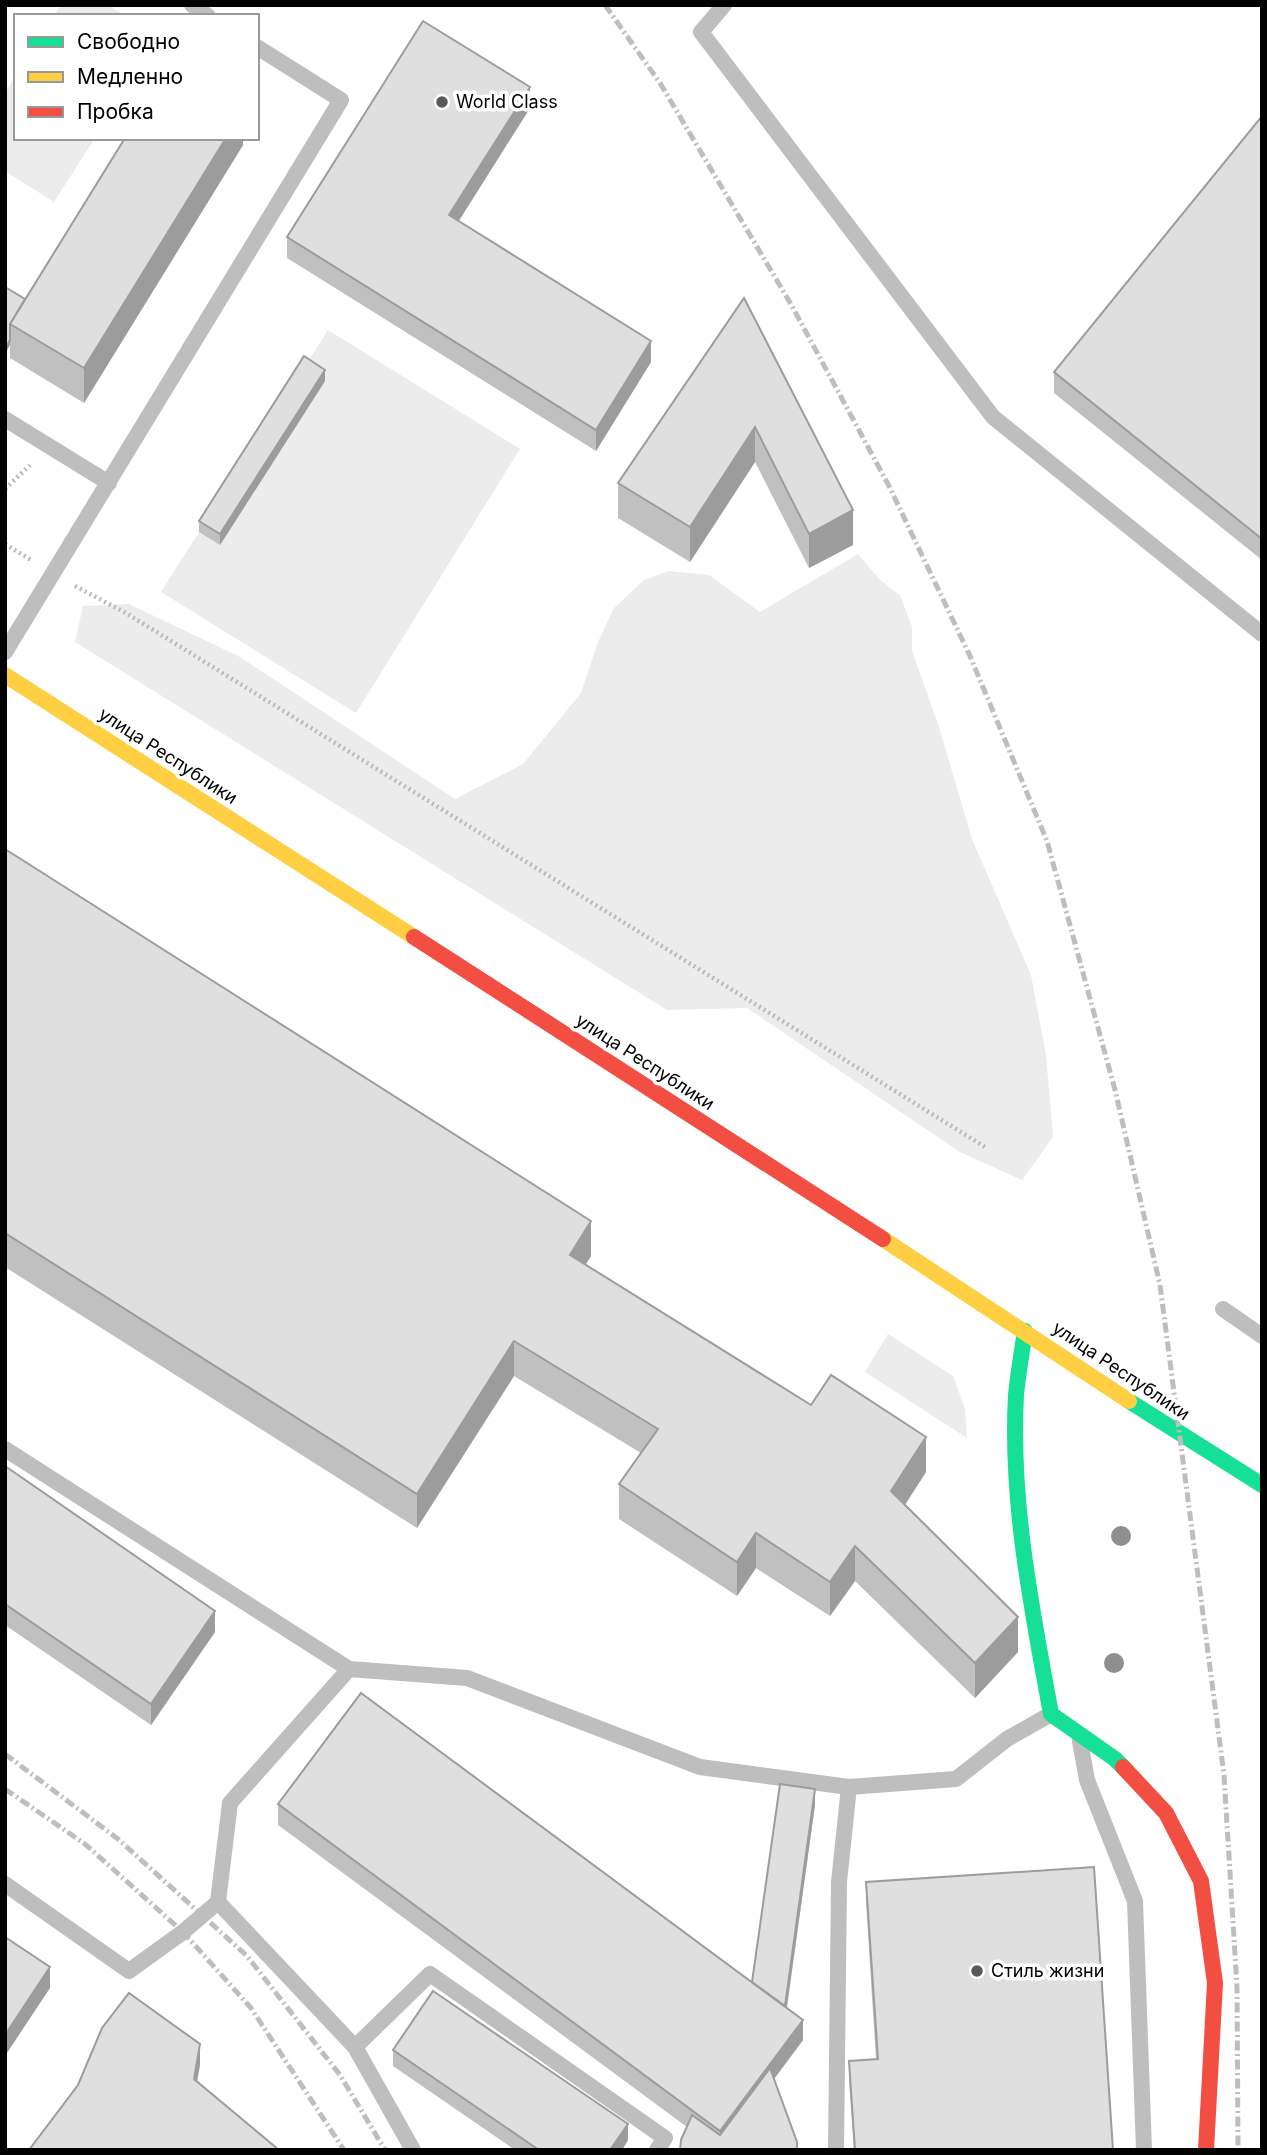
<svg xmlns="http://www.w3.org/2000/svg" width="1267" height="2155" viewBox="0 0 1267 2155" font-family="Inter,sans-serif">
<style>
.green{fill:#ececec}
.lines{fill:none;stroke-linecap:round;stroke-linejoin:round}
.path{stroke:#b9b9b9;stroke-width:4.5;stroke-dasharray:2 3.5;stroke-linecap:butt}
.lane{stroke:#bebebe;stroke-width:16}
.fast{stroke:#16e098;stroke-width:16}
.slow{stroke:#ffcf43;stroke-width:16}
.jam{stroke:#f24e42;stroke-width:16}
.rail{stroke:#bebebe;stroke-width:5;stroke-dasharray:10 3.5 2 3.5;stroke-linecap:butt}
.tree{fill:#8f8f8f}
.wall{fill:#c0c0c0}
.shaded-wall{fill:#9c9c9c}
.building{fill:#dfdfdf;stroke:#9c9c9c;stroke-width:2}
.poi-dot{fill:#595959;stroke:#fff;stroke-width:2.5}
.labels{text-anchor:middle;stroke-width:7;stroke-linejoin:round;paint-order:stroke}
.poi-label{font-size:18px;fill:#000;stroke:#fff;text-anchor:start}
.street-label{font-size:18px;fill:#000;stroke:#fff}
</style>
<rect width="100%" height="100%" fill="#fff"/>
<g class="green">
<polygon points="61,5 108,5 125,16 54,16"/>
<polygon points="16,76 16,138 95,138 54,202 5,171 5,93"/>
<polygon points="328,330 520,449 356,713 161,592"/>
<polygon points="858,554 880,580 900,595 912,627 912,651 939,727 972,839 1031,975 1046,1055 1053,1137 1022,1180 960,1152 747,1008 667,1010 75,642 83,606 129,604 240,657 455,799 523,764 581,693 598,642 614,608 644,580 669,571 709,575 760,612"/>
<polygon points="888,1334 953,1376 965,1409 967,1438 865,1372"/>
</g>
<g class="lines">
<g class="path">
<polyline points="5,489 30,465"/>
<polyline points="5,544 31,560"/>
<polyline points="75,586 126,613 985,1147"/>
</g>
<g class="lane">
<polyline points="192,5 208,16"/>
<polyline points="724,5 701,32 993,417 1262,634"/>
<polyline points="5,419 109,483"/>
<polyline points="5,652 341,100 257,47"/>
<polyline points="1223,1309 1262,1336"/>
<polyline points="5,1449 349,1669"/>
<polyline points="1080,1741 1087,1780 1135,1901 1144,2150"/>
<polyline points="5,1884 129,1971 183,1932 218,1902"/>
<polyline points="355,2047 430,1974 665,2138 657,2150"/>
<polyline points="413,2150 355,2047 218,1902 230,1803 349,1669 467,1678 700,1767 849,1787 956,1779 1007,1739 1051,1714"/>
<polyline points="836,2150 839,1882 849,1787"/>
</g>
<g class="fast">
<path d="M1025 1331C1022 1352 1018 1373 1016 1395 1010 1501 1032 1610 1051 1714L1115 1759 1123 1767"/>
<polyline points="1129,1401 1262,1485"/>
</g>
<g class="slow">
<polyline points="5,675 414,937"/>
<polyline points="883,1239 1129,1401"/>
</g>
<g class="jam">
<polyline points="414,937 883,1239"/>
<polyline points="1123,1767 1166,1813 1201,1881 1215,1983 1206,2150"/>
</g>
<g class="rail">
<polyline points="605,5 660,83 792,306 889,486 970,656 1047,841 1115,1090 1160,1285 1224,1775 1237,1987 1238,2150"/>
<polyline points="5,1754 118,1839 247,1956 340,2075 385,2150"/>
<polyline points="5,1789 85,1844 183,1932 251,2008 344,2150"/>
</g>
</g>
<g class="tree">
<circle cx="1121" cy="1536" r="10"/>
<circle cx="1114" cy="1663" r="10"/>
</g>
<g class="wall">
<polygon points="530,108 459,221 651,362 596,451 287,258 287,237"/>
<polygon points="1262,116 1262,560 1054,393 1054,372"/>
<polygon points="243,138 243,145 84,403 10,358 10,345 5,287 25,299"/>
<polygon points="744,298 853,545 809,568 755,462 690,562 618,518 618,483"/>
<polygon points="325,381 220,545 199,532 199,521"/>
<polygon points="5,849 591,1256 585,1264 811,1405 926,1472 905,1505 1018,1652 975,1698 855,1581 830,1616 756,1568 737,1596 619,1519 619,1484 641,1453 514,1376 417,1528 5,1267"/>
<polygon points="1262,1298 1262,1317 1260,1316 1260,1300"/>
<polygon points="5,1466 215,1632 151,1725 5,1625"/>
<polygon points="278,1804 752,1982 815,1805 787,2008 803,2040 774,2079 797,2150 680,2150 687,2127 278,1825"/>
<polygon points="866,1882 1113,2150 854,2150 849,2082 849,2061 876,2060 866,1902"/>
<polygon points="393,2050 628,2140 622,2150 515,2150 393,2066"/>
</g>
<g class="shaded-wall">
<polygon points="530,87 530,108 449,236 449,215"/>
<polygon points="226,138 243,138 243,145 84,403 84,368"/>
<polygon points="10,340 10,345 5,354 5,348"/>
<polygon points="651,341 651,362 596,451 596,430"/>
<polygon points="325,370 325,381 220,545 220,534"/>
<polygon points="755,427 755,462 690,562 690,527"/>
<polygon points="853,510 853,545 809,568 809,534"/>
<polygon points="591,1221 591,1256 570,1289 570,1255"/>
<polygon points="514,1341 514,1376 417,1528 417,1494"/>
<polygon points="926,1437 926,1472 891,1526 891,1491"/>
<polygon points="756,1533 756,1568 737,1596 737,1562"/>
<polygon points="855,1546 855,1581 830,1616 830,1582"/>
<polygon points="215,1611 215,1632 151,1725 151,1704"/>
<polygon points="1018,1617 1018,1652 975,1698 975,1663"/>
<polygon points="815,1789 815,1805 784,2026 784,2010"/>
<polygon points="50,1967 50,1988 5,2056 5,2035"/>
<polygon points="803,2020 803,2040 721,2150 720,2150 720,2131"/>
<polygon points="200,2044 200,2065 194,2100 194,2079"/>
<polygon points="628,2124 628,2140 622,2150 610,2150"/>
</g>
<g class="building">
<polygon points="423,21 530,87 449,215 651,341 596,430 287,237"/>
<polygon points="1262,116 1262,539 1054,372"/>
<polygon points="125,138 226,138 84,368 10,324"/>
<polygon points="5,287 25,299 10,324 10,340 5,348"/>
<polygon points="744,298 853,510 809,534 755,427 690,527 618,483"/>
<polygon points="304,356 325,370 220,534 199,521"/>
<polygon points="5,849 591,1221 570,1255 811,1405 831,1375 926,1437 891,1491 1018,1617 975,1663 855,1546 830,1582 756,1533 737,1562 619,1484 658,1429 514,1341 417,1494 5,1233"/>
<polygon points="5,1466 215,1611 151,1704 5,1604"/>
<polygon points="361,1693 803,2020 720,2131 278,1804"/>
<polygon points="780,1784 815,1789 785,2006 752,1982"/>
<polygon points="1094,1867 1113,2150 855,2150 849,2061 878,2059 866,1882"/>
<polygon points="5,1937 50,1967 5,2035"/>
<polygon points="433,1991 628,2124 610,2150 539,2150 393,2050"/>
<polygon points="129,1993 200,2044 194,2079 279,2150 29,2150 78,2085 102,2028"/>
<polygon points="770,2068 797,2142 797,2150 680,2150 681,2140 692,2115 720,2135"/>
</g>
<g class="poi-dot">
<circle cx="442" cy="102" r="7"/>
<circle cx="977" cy="1971" r="7"/>
</g>
<g class="labels">
<g class="poi-label">
<text x="456" y="108">World Class</text>
<text x="991" y="1977">Стиль жизни</text>
</g>
<g class="street-label">
<text transform="translate(168 756) rotate(33)" y="6">улица Республики</text>
<text transform="translate(645 1062) rotate(33)" y="6">улица Республики</text>
<text transform="translate(1121 1371) rotate(34)" y="6">улица Республики</text>
</g>
</g>
<rect width="1267" height="2155" fill="none" stroke="#000000" stroke-width="14"/>
<rect x="14" y="14" width="245" height="126" fill="#ffffff" stroke="#999999" stroke-width="2"/>
<rect x="28" y="37" width="35" height="10" fill="#16e098" stroke="#999999" stroke-width="2"/>
<text x="77" y="49" font-size="21" fill="#000000">Свободно</text>
<rect x="28" y="72" width="35" height="10" fill="#ffcf43" stroke="#999999" stroke-width="2"/>
<text x="77" y="84" font-size="21" fill="#000000">Медленно</text>
<rect x="28" y="107" width="35" height="10" fill="#f24e42" stroke="#999999" stroke-width="2"/>
<text x="77" y="119" font-size="21" fill="#000000">Пробка</text>
</svg>
